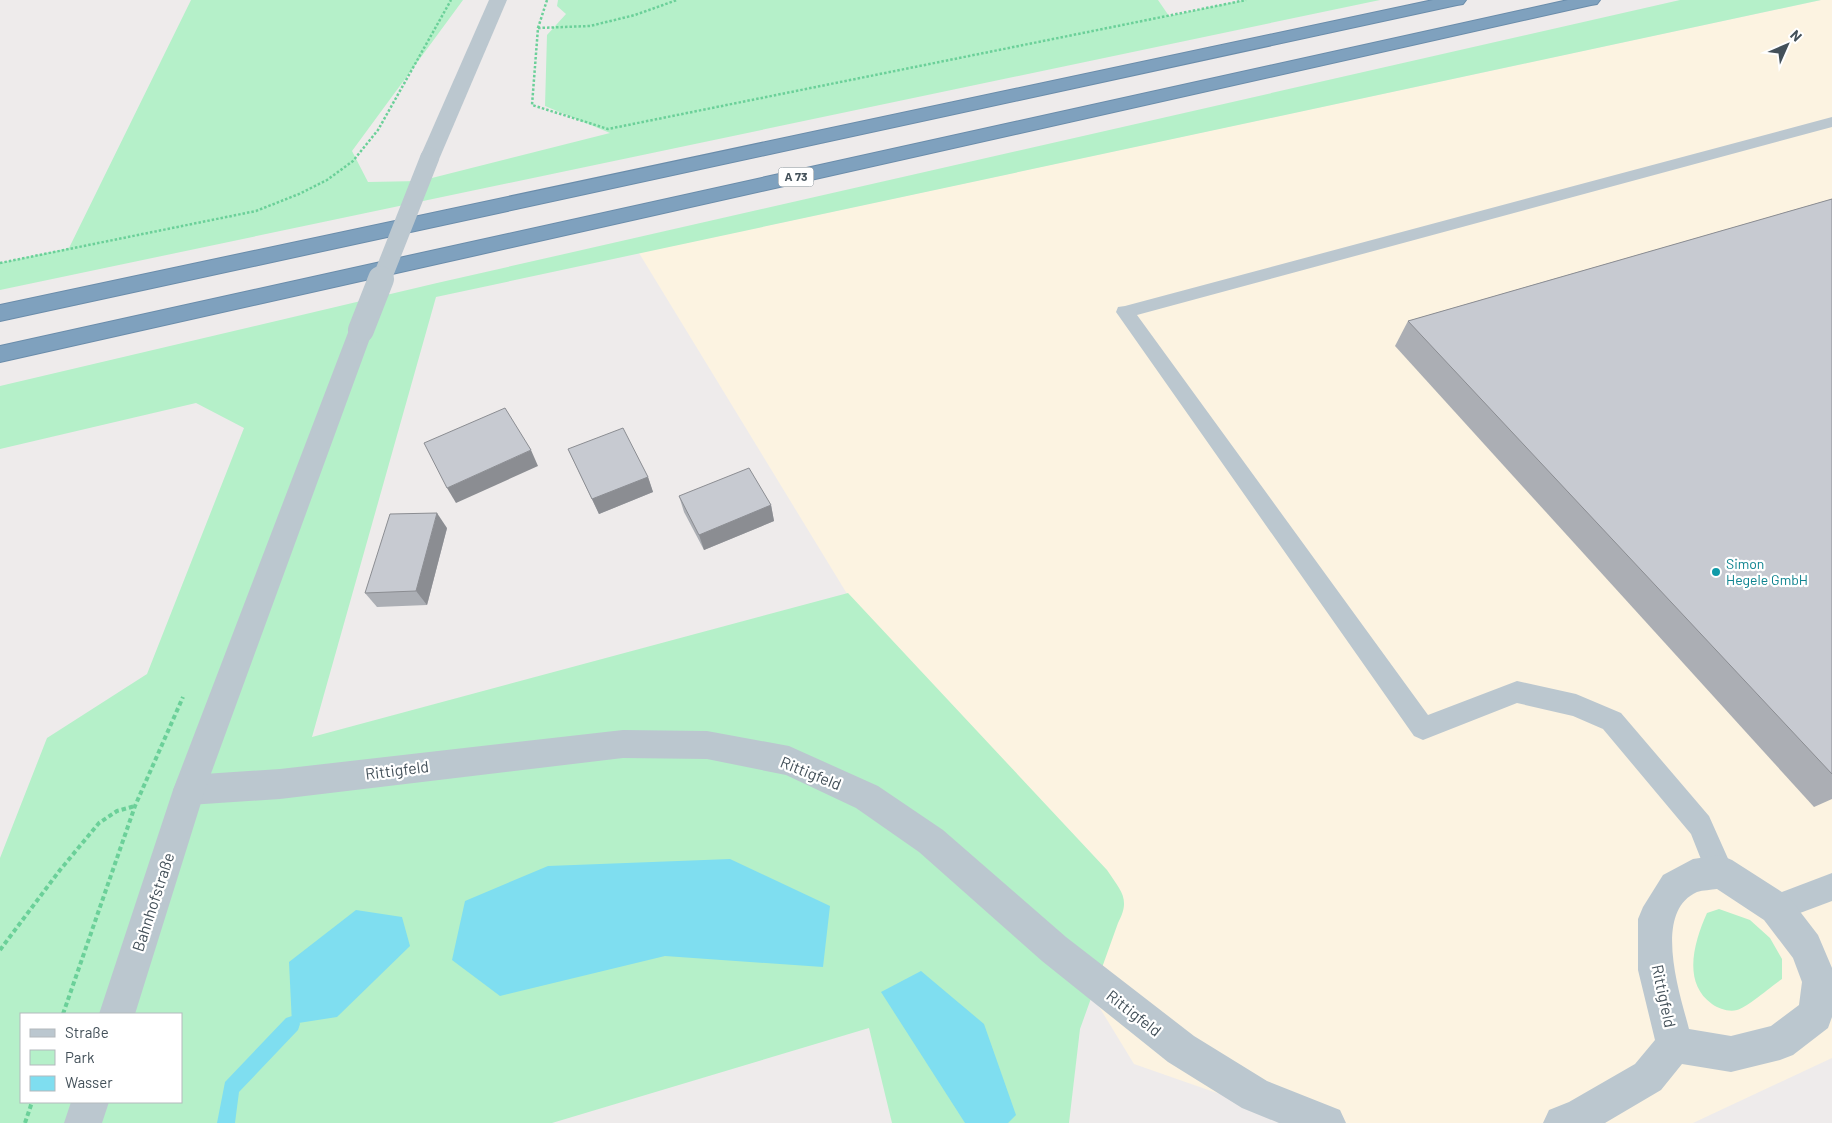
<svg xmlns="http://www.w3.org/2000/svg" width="1832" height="1123" viewBox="0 0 1832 1123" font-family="Barlow,sans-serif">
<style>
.commercial{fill:#fcf3e1}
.green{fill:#b5f0c9;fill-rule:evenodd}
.water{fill:#7fdef0}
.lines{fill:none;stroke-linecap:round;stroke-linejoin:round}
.stream{fill:#7fdef0;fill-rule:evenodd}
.motorway-casing{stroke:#6a8caa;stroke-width:2}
.path-far1{stroke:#6bd099;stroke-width:2.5;stroke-dasharray:2.5 2;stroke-linecap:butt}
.path{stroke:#6bd099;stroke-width:4;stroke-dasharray:4.5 3;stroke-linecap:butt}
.service{fill:#bbc7cf;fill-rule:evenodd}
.minor{fill:#bbc7cf;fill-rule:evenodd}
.tertiary{fill:#bbc7cf;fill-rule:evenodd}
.motorway{fill:#7fa1be;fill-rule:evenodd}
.tertiary-bridge-far1{stroke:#bbc7cf;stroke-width:19}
.tertiary-bridge{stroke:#bbc7cf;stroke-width:26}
.wall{fill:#abaeb4}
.shaded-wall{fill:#8b8d92}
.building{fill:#c7cad1;stroke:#8b8d92}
.culture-dot{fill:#0f9aa8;stroke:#fff;stroke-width:2}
.labels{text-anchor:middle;stroke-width:4.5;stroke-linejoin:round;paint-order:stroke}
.shield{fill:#fff;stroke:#7b848b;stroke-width:1}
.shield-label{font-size:12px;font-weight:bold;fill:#435059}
.culture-label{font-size:14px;fill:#0d838f;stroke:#fff;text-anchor:start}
.near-street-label{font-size:16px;fill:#435059;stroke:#fff}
</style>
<rect width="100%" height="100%" fill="#eeebeb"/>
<polygon class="commercial" points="1821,0 1832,0 1832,1058 1693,1123 1303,1123 1134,1064 639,253"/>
<g class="green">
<polygon points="191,0 463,0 352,151 368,182 420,181 610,133 545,106 547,35 566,14 557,6 558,0 1158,0 1169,16 1243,0 1380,0 0,290 0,263 69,248"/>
<path d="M1680 0H1821L436 297 312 737 848 593 1107 870C1121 891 1131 899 1118 923L1080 1029 1069 1123H892L869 1028 552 1123H0V858L47 738 147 674 244 428 196 403 0 449V386L437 283ZM21 1014H181V1102H21Z"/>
<path d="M1719 909 1750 920 1770 938 1782 959V979C1773 985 1746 1008 1737 1010 1729 1012 1719 1009 1712 1004 1682 983 1694 942 1707 913Z"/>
</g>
<g class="water">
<polygon points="730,859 830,906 823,967 665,956 500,996 452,960 465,901 548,866"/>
<polygon points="356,910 402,917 410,946 337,1017 292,1024 289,962"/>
<polygon points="921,971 984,1024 1016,1115 1008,1123 965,1123 881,992"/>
</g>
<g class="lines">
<polygon class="stream" points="292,1016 298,1018 300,1024 298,1030 239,1092 235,1123 217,1123 225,1082 286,1018"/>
<g class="motorway-casing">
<g id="motorway">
<polygon points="1433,0 1466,0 1463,4 1457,5 0,321 0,305"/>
<polygon points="1568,0 1600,0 1597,4 1591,5 0,362 0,346"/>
</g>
</g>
<g class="path-far1">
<polyline points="547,0 538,28 532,105 608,129 1246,0"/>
<polyline points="538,28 590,26 635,15 677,0"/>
<polyline points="0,263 256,211 299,194 327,180 353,161 378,130 451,0"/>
</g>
<g class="path">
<polyline points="0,950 60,870 99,823 117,811 135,806"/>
<polyline points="63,1014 135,806 183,697"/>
<polyline points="25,1123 32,1102"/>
</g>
<g class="service">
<polygon points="1832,117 1832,127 1137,315 1428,715 1517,681 1576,694 1621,713 1709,816 1734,872 1730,882 1720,886 1710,882 1691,834 1603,729 1573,716 1517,703 1423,740 1414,736 1116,312 1118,307 1125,306"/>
<polygon points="1832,873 1832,901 1776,922 1766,918 1762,908 1766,898"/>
</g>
<g class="minor">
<polygon points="623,730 707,731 789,746 878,786 943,830 1066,937 1194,1036 1267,1081 1340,1110 1346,1123 1279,1123 1242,1108 1168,1062 1042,961 919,852 856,808 786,775 707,759 623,758 280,799 189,805 178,801 173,790 178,779 189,775 280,769"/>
<path d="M1720 855 1732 860 1788 896 1818 935 1832 968V1017L1828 1028 1793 1055 1780 1060 1731 1072 1682 1064 1661 1090 1605 1123H1543L1549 1110 1569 1102 1635 1064 1655 1040 1638 970V919L1643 907 1663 875 1693 859ZM1717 889 1764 920 1793 958 1802 982 1799 1005 1771 1026 1731 1036 1689 1029C1680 994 1652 912 1697 892 1703 890 1711 890 1717 889Z"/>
</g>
<g class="tertiary">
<polygon points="489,0 507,0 440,157 437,161 430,163 423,161 420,157"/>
<polygon points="361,322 369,324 373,330 205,790 135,1014 99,1014 173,790 349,330 353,324"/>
<polygon points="71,1102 109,1102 102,1123 64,1123"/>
</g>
<use href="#motorway" class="motorway"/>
<polyline class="tertiary-bridge-far1" points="381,281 430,157"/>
<polyline class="tertiary-bridge" points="361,330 381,279"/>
</g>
<g class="wall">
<polygon points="1832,199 1832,799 1814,807 1395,346 1408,321"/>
<polygon points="568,449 648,477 653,492 599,514"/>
<polygon points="679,496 771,505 774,521 704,550 684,512"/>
<polygon points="447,528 427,605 377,607 365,593"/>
</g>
<g class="shaded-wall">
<polygon points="531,450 538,466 456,503 447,488"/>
<polygon points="648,477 653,492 599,514 592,499"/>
<polygon points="771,505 774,521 704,550 699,535"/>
<polygon points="437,513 447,528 427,605 416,591"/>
</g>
<g class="building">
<polygon points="1832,199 1832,774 1408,321"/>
<polygon points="505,408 531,450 447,488 424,443"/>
<polygon points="623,428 648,477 592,499 568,449"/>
<polygon points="749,468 771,505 699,535 679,496"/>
<polygon points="437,513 416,591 365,593 390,514"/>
</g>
<circle class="culture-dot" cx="1716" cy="572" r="5"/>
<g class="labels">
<rect class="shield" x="778.5" y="167.5" width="35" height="19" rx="4"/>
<g class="shield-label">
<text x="796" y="181">A 73</text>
</g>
<g class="culture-label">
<text x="1726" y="569">Simon<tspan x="1726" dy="16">Hegele GmbH</tspan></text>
</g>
<g class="near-street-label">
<text transform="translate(397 770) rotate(-7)" y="6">Rittigfeld</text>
<text transform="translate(811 773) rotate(22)" y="6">Rittigfeld</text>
<text transform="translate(153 902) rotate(-72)" y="6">Bahnhofstraße</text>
<text transform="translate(1664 996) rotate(78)" y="6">Rittigfeld</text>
<text transform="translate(1134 1013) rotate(38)" y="6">Rittigfeld</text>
</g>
</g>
<rect x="20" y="1013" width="162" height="90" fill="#ffffff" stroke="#b4b9bd"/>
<rect x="30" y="1029" width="25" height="8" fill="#bbc7cf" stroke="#b4b9bd"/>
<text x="65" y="1038" font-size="15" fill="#435059">Straße</text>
<rect x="30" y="1050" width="25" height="15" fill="#b5f0c9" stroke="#b4b9bd"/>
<text x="65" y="1063" font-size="15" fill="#435059">Park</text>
<rect x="30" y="1076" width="25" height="15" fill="#7fdef0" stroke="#b4b9bd"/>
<text x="65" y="1088" font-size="15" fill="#435059">Wasser</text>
<g transform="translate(1787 45) rotate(45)" stroke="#ffffff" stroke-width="4" paint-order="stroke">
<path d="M0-4L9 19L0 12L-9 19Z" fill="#435059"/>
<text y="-8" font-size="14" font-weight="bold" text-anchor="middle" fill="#435059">N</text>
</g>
</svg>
